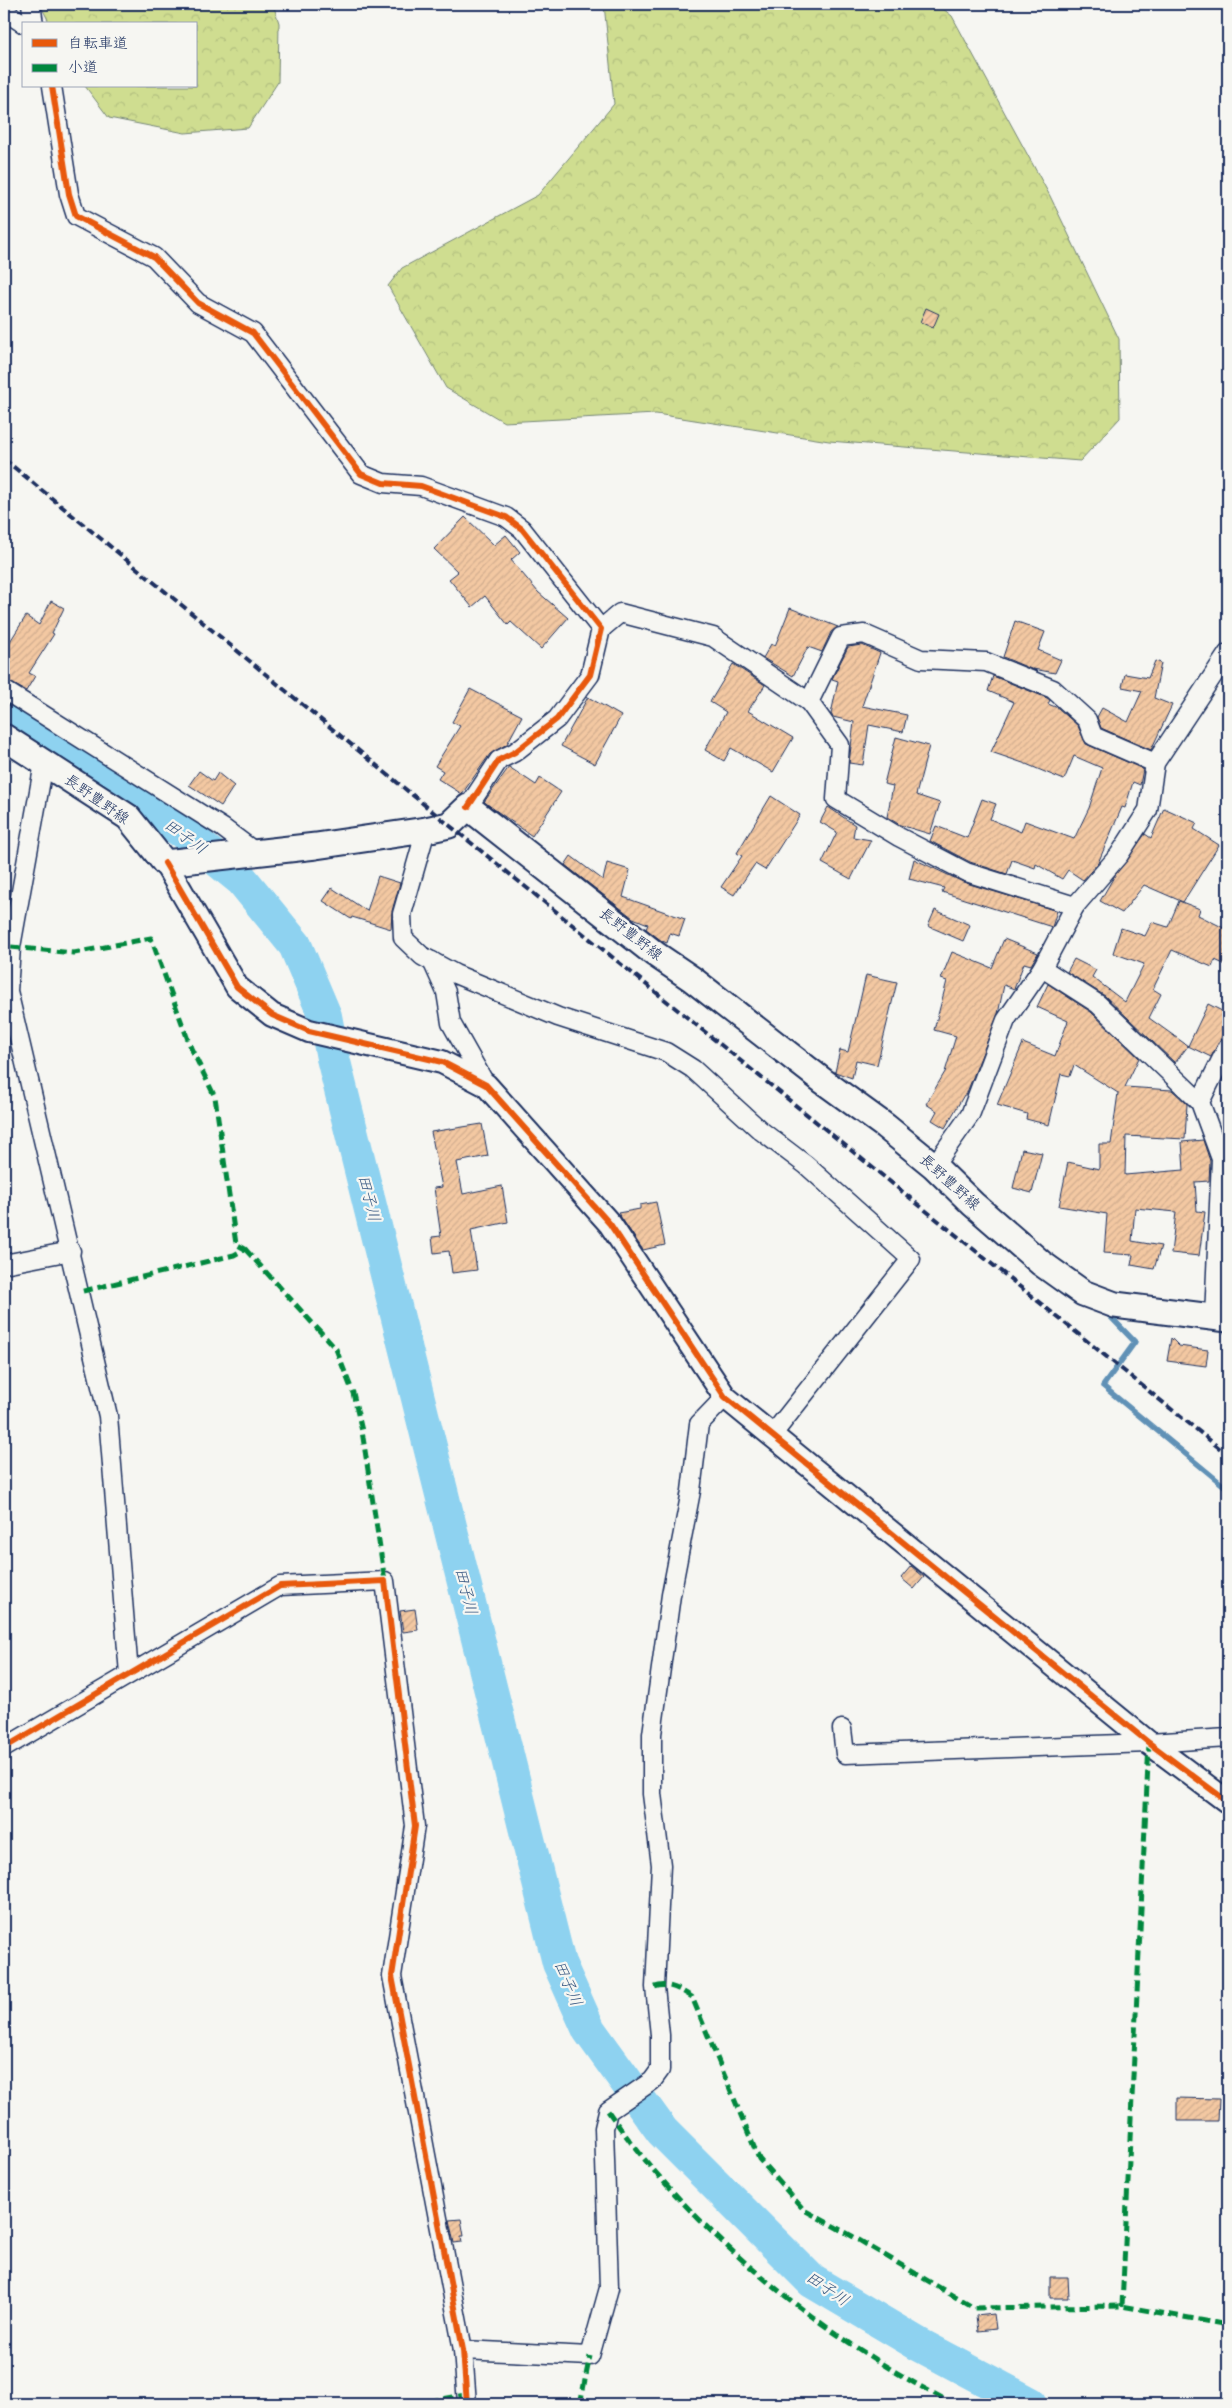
<svg xmlns="http://www.w3.org/2000/svg" width="1232" height="2408" viewBox="0 0 1232 2408" font-family="'Shantell Sans','Klee One',sans-serif">
<style>
.forest{fill:url(#forest-crowns);stroke:#758677}
.lines{fill:none;stroke-linecap:round;stroke-linejoin:round}
.stream{stroke:#6091b6;stroke-width:5.5}
.river{stroke:#8ed2f0;stroke-width:34}
.building{fill:url(#building-hatch);stroke:#1b2f5e}
.minor-casing{stroke:#1b2f5e;stroke-width:21}
.tertiary-casing{stroke:#1b2f5e;stroke-width:26}
.secondary-casing{stroke:#1b2f5e;stroke-width:29}
.minor{stroke:#f6f6f2;stroke-width:18}
.tertiary{stroke:#f6f6f2;stroke-width:22}
.secondary{stroke:#f6f6f2;stroke-width:25}
.rail{stroke:#1b2f5e;stroke-width:4;stroke-dasharray:8 4;stroke-linecap:butt}
.quiet{stroke:#00873e;stroke-width:5;stroke-dasharray:10 5;stroke-linecap:butt}
.cycleway-casing{stroke:#f6f6f2;stroke-width:9}
.cycleway{stroke:#e8590c;stroke-width:6}
.labels{text-anchor:middle;stroke-width:4.5;stroke-linejoin:round;paint-order:stroke}
.street-label{font-size:15px;fill:#1b2f5e;stroke:#f6f6f2}
.water-label{font-size:16px;font-style:italic;fill:#385882;stroke:#f6f6f2}
</style>
<defs>
<pattern id="forest-crowns" width="20" height="18" patternUnits="userSpaceOnUse" patternTransform="scale(1.25)"><rect width="20" height="18" fill="#cfdd90"/><path d="M2 6a3 3 0 1 1 6 0M12 15a3 3 0 1 1 6 0" fill="none" stroke="#b1be7f"/></pattern>
<pattern id="building-hatch" width="6" height="6" patternUnits="userSpaceOnUse" patternTransform="scale(1.25)"><rect width="6" height="6" fill="#f3c8a2"/><path d="M-1 1l2-2M0 6l6-6M5 7l2-2" fill="none" stroke="#d0ac8e"/></pattern>
</defs>
<rect width="100%" height="100%" fill="#f6f6f2"/>
<filter id="ink" filterUnits="userSpaceOnUse"><feTurbulence type="fractalNoise" baseFrequency=".02" numOctaves="2"/><feDisplacementMap in="SourceGraphic" scale="10" xChannelSelector="R" yChannelSelector="G"/><feConvolveMatrix kernelMatrix="1 2 1 2 8 2 1 2 1" color-interpolation-filters="sRGB"/></filter>
<g filter="url(#ink)">
<g class="forest">
<polygon points="40,4 273,4 279,23 278,82 248,128 185,133 109,118 85,86 196,86 196,24 50,24"/>
<polygon points="604,4 937,4 952,16 1050,196 1119,339 1120,418 1080,461 829,441 656,414 504,422 446,388 388,286 402,268 538,195 614,104"/>
</g>
<g class="lines">
<polyline class="stream" points="1107,1313 1135,1342 1103,1386 1228,1489"/>
<polyline class="river" points="4,715 183,832 242,880 295,945 325,1016 333,1058 559,1963 589,2030 662,2131 812,2281 920,2345 1031,2404"/>
</g>
<g class="building">
<polygon points="926,308 939,314 933,328 920,322"/>
<polygon points="465,517 494,545 506,535 520,552 511,560 538,592 568,618 541,649 511,622 508,625 485,596 472,607 449,579 458,572 434,549"/>
<polygon points="51,601 64,608 52,633 54,634 29,673 35,676 26,691 4,679 4,651 26,616 39,625"/>
<polygon points="790,608 838,627 831,632 822,652 808,647 793,676 763,658 771,644 775,646"/>
<polygon points="1015,621 1045,632 1038,650 1061,660 1055,673 1033,669 1038,672 1003,657"/>
<polygon points="862,645 880,653 862,706 907,715 903,732 869,725 863,765 849,763 854,722 833,717 831,714 838,681 832,679 848,647"/>
<polygon points="1155,661 1161,663 1154,698 1172,705 1151,750 1101,728 1097,717 1102,708 1128,722 1142,691 1122,687 1125,674 1148,678"/>
<polygon points="733,664 765,685 748,711 793,738 773,772 731,748 724,761 705,750 726,712 710,702"/>
<polygon points="993,676 1047,698 1050,700 1048,704 1058,708 1078,726 1086,744 1143,769 1140,785 1133,782 1125,808 1122,807 1098,863 1083,880 1068,870 1062,879 1036,864 1035,868 1012,860 1007,874 970,862 930,841 936,826 967,838 982,799 996,804 990,819 1021,832 1025,821 1074,839 1089,808 1102,768 1074,756 1064,780 1026,764 991,752 1014,702 988,691"/>
<polygon points="470,689 522,716 507,744 490,754 462,794 438,779 443,771 435,766 460,726 452,722"/>
<polygon points="588,697 621,716 595,764 561,746"/>
<polygon points="896,737 929,746 916,795 940,803 930,834 900,825 887,817 893,786 884,784"/>
<polygon points="509,767 536,785 540,778 561,792 532,836 484,802"/>
<polygon points="199,771 213,781 218,773 234,786 221,806 189,785"/>
<polygon points="771,796 800,815 765,870 755,864 734,895 721,887 742,856 737,853"/>
<polygon points="828,807 855,825 853,837 871,840 851,879 822,863 837,832 820,822"/>
<polygon points="1164,808 1197,823 1194,829 1219,845 1183,902 1144,885 1122,913 1100,901 1115,875 1145,834 1151,838"/>
<polygon points="571,856 603,880 607,863 630,870 623,897 685,919 679,936 670,933 667,943 662,941 646,929 648,924 633,918 565,865"/>
<polygon points="914,859 963,882 1057,911 1052,927 942,892 944,888 909,879"/>
<polygon points="378,876 400,883 392,911 391,929 352,917 351,919 323,901 332,888 367,911"/>
<polygon points="1179,901 1200,909 1198,915 1228,930 1228,966 1215,960 1212,967 1172,950 1153,989 1161,994 1149,1018 1188,1046 1175,1063 1105,996 1067,972 1074,959 1096,970 1092,977 1125,1002 1144,964 1113,953 1121,928 1145,936 1152,922 1168,927"/>
<polygon points="935,910 970,925 963,941 928,926"/>
<polygon points="1004,939 1038,953 1031,965 1024,963 1014,989 1004,985 998,1014 966,1095 964,1095 945,1128 932,1120 937,1111 926,1104 945,1072 956,1036 934,1030 947,981 941,979 952,952 992,968"/>
<polygon points="866,975 897,982 877,1065 856,1060 852,1078 835,1072 840,1050 848,1052"/>
<polygon points="1048,984 1091,1012 1139,1058 1125,1087 1172,1090 1187,1104 1185,1139 1126,1136 1125,1175 1184,1170 1182,1142 1203,1140 1210,1161 1209,1181 1195,1182 1197,1211 1205,1212 1199,1256 1171,1253 1176,1212 1135,1208 1132,1241 1161,1246 1154,1269 1131,1265 1133,1255 1104,1253 1107,1214 1059,1206 1068,1162 1099,1169 1099,1144 1111,1144 1118,1093 1074,1065 1070,1076 1061,1074 1049,1125 1026,1119 1027,1114 997,1105 1023,1043 1055,1056 1068,1021 1037,1007"/>
<polygon points="1208,1004 1228,1014 1228,1026 1211,1057 1188,1046"/>
<polygon points="482,1124 488,1156 457,1162 463,1194 502,1186 508,1222 471,1230 477,1270 452,1273 449,1251 434,1253 432,1237 441,1236 434,1188 442,1187 431,1132"/>
<polygon points="1022,1149 1042,1153 1032,1193 1013,1188"/>
<polygon points="656,1202 665,1245 643,1250 618,1213 640,1209 640,1205"/>
<polygon points="1171,1338 1179,1346 1208,1350 1206,1366 1167,1361"/>
<polygon points="911,1566 924,1577 914,1589 901,1578"/>
<polygon points="415,1609 418,1630 403,1632 400,1611"/>
<polygon points="1177,2098 1219,2099 1218,2121 1177,2121"/>
<polygon points="461,2219 464,2236 461,2236 462,2242 454,2243 449,2220"/>
<polygon points="1050,2277 1068,2277 1069,2298 1050,2298"/>
<polygon points="994,2314 996,2329 978,2331 976,2316"/>
</g>
<g class="lines">
<g class="minor-casing">
<g id="minor">
<polyline points="31,4 34,24"/>
<polyline points="4,11 24,24"/>
<polyline points="52,86 69,194 76,216 154,257 198,303 253,333 361,474 383,483 421,486 506,517 522,529 601,629 590,675 557,719 515,752 499,760 468,807"/>
<polyline points="601,629 620,613 713,637 809,702 840,745 836,799 899,837 966,872 1075,906"/>
<polyline points="4,690 223,828 255,852"/>
<polyline points="809,702 841,637 864,634 921,659 986,662 1053,689 1087,720 1093,736 1155,763"/>
<polyline points="44,763 11,947 8,991 108,1416 129,1674"/>
<polyline points="426,830 402,914 403,938 422,956 455,974 558,1017 666,1052 693,1069 760,1130 806,1165 911,1259 773,1434"/>
<polyline points="432,961 446,992 451,1023 486,1085"/>
<polyline points="1042,968 1098,1004 1200,1102"/>
<polyline points="934,1166 970,1115 1006,1020 1042,968 1075,906 1119,855 1148,810 1155,763 1228,653"/>
<polyline points="4,1264 71,1251"/>
<polyline points="1214,1317 1221,1159 1200,1102 1228,1046"/>
<polyline points="842,1729 845,1754 1149,1743 1228,1738"/>
<polyline points="4,1748 280,1586 385,1581 415,1826 392,1976 463,2350 467,2404"/>
<polyline points="463,2350 590,2356 609,2288 604,2128 608,2111 652,2081 660,2070 660,2035 655,1987 661,1865 652,1794 652,1734 671,1595 691,1491 699,1424 725,1397"/>
</g>
</g>
<g class="tertiary-casing">
<polyline id="tertiary" points="165,863 237,987 272,1015 309,1031 442,1062 486,1085 610,1224 725,1397 1149,1743 1228,1802"/>
</g>
<g class="secondary-casing">
<polyline id="secondary" points="4,737 128,817 165,863 316,846 426,830 449,825 468,807 655,954 692,979 823,1081 885,1126 934,1166 973,1204 1041,1263 1083,1293 1115,1305 1228,1319"/>
</g>
<use href="#minor" class="minor"/>
<use href="#tertiary" class="tertiary"/>
<use href="#secondary" class="secondary"/>
<polyline class="rail" points="4,459 449,825 1228,1455"/>
<g class="quiet">
<polyline points="11,947 74,953 151,938 191,1048 215,1097 236,1244 245,1249 234,1255 79,1292"/>
<polyline points="245,1249 336,1349 353,1393 362,1431 385,1581"/>
<path d="M655 1987C668 1982 681 1990 692 1997L759 2159 804 2210 852 2236 974 2308 1122 2306 1228 2325"/>
<path d="M608 2111C691 2231 824 2339 954 2404"/>
<polyline points="1122,2306 1149,1743"/>
<polyline points="414,2404 465,2395"/>
<polyline points="580,2404 590,2356"/>
</g>
<g class="cycleway-casing">
<g id="cycleway">
<polyline points="52,86 69,194 76,216 154,257 198,303 253,333 361,474 383,483 421,486 506,517 522,529 601,629 590,675 557,719 515,752 499,760 468,807"/>
<polyline points="165,863 237,987 272,1015 309,1031 442,1062 486,1085 610,1224 725,1397 1149,1743 1228,1802"/>
<polyline points="4,1748 280,1586 385,1581 415,1826 392,1976 463,2350 467,2404"/>
</g>
</g>
<use href="#cycleway" class="cycleway"/>
</g>
</g>
<g class="labels">
<g class="street-label">
<text transform="translate(97 799) rotate(35)" y="5">長野豊野線</text>
<text transform="translate(631 934) rotate(38)" y="5">長野豊野線</text>
<text transform="translate(950 1182) rotate(42)" y="5">長野豊野線</text>
</g>
<g class="water-label">
<text transform="translate(186 836) rotate(36)" y="6">田子川</text>
<text transform="translate(370 1198) rotate(76)" y="6">田子川</text>
<text transform="translate(467 1591) rotate(76)" y="6">田子川</text>
<text transform="translate(569 1983) rotate(67)" y="6">田子川</text>
<text transform="translate(828 2288) rotate(34)" y="6">田子川</text>
</g>
</g>
<rect width="1232" height="2408" fill="none" stroke="#f6f6f2" stroke-width="20"/>
<rect x="10" y="10" width="1212" height="2388" fill="none" stroke="#1b2f5e" stroke-width="2" filter="url(#ink)"/>
<rect x="22" y="22" width="175" height="65" fill="#f6f6f2" stroke="#9ea6b7"/>
<rect x="32" y="39" width="25" height="8" fill="#e8590c" stroke="#9ea6b7"/>
<text x="68" y="48" font-size="15" fill="#1b2f5e">自転車道</text>
<rect x="32" y="64" width="25" height="8" fill="#00873e" stroke="#9ea6b7"/>
<text x="68" y="72" font-size="15" fill="#1b2f5e">小道</text>
</svg>
